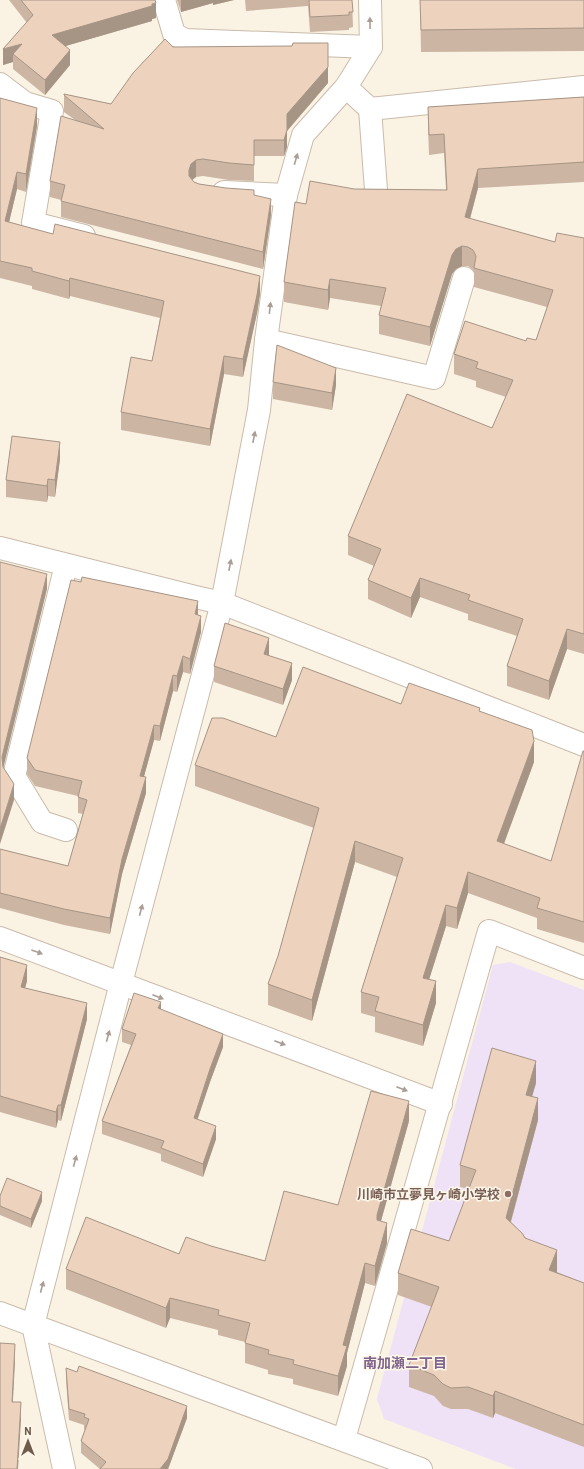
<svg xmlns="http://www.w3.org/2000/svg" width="584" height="1469" viewBox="0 0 584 1469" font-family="Barlow,'Noto Sans JP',sans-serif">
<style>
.education{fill:#efe1f6}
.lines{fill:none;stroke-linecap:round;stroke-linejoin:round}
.minor-casing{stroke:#cabbab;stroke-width:24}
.minor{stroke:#fff;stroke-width:22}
.wall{fill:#ccb5a3}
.shaded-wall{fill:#a69485}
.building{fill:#edd3be;stroke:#a69485}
.oneway{fill:#a99d94}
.education-dot{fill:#8d6e63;stroke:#fdf7ea;stroke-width:1.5}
.labels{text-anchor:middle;stroke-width:3;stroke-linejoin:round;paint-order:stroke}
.education-label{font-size:13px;font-weight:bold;fill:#785e54;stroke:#fdf7ea;text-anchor:end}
.neighbourhood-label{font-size:14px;font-weight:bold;fill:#81648c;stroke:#fdf7ea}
</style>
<rect width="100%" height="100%" fill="#faf3e4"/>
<polygon class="education" points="510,962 584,990 584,1469 516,1469 384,1419 377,1399 493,965"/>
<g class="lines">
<g class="minor-casing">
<g id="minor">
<polyline points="164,0 174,34 185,40 371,47"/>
<polyline points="0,84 25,103 52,111 33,223 84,236"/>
<polyline points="346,87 370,109 584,87"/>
<polyline points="370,109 376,190"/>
<polyline points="224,192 286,195"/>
<polyline points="266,340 434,378 464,278"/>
<polyline points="0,548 195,597 222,603 584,745"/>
<polyline points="66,565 14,776 42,822 66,830"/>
<polyline points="0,938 441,1104"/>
<polyline points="0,1313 421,1469"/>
<polyline points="344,1439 489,931 584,968"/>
<polyline points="64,1469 33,1325 121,983 222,603 259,410 266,340 286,195 303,135 346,87 371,47 370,0"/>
</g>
</g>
<use href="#minor" class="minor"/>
</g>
<g class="wall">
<polygon points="9,0 155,0 156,18 152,19 152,21 65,46 70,65 45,95 13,69 13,62 3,65 27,23"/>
<polygon points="177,0 234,0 213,5 213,3 181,12"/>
<polygon points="245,0 352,0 353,27 349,28 349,30 310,32 308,6 246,11"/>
<polygon points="420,0 584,0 584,51 421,52"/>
<polygon points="173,47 328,83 287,131 287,147 284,156 254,156 254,181 229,180 203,176 196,177 192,180 194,182 199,184 254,195 271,215 263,269 61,217 61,200 50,197 50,181 75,120 64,112 64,94 111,104"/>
<polygon points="584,97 584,182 478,188 470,219 555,242 584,238 584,654 567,649 549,700 507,686 507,666 517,636 468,620 468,614 420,597 411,618 368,599 368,580 374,566 348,555 348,536 492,428 506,397 476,387 476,381 454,374 454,354 526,341 536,340 547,307 474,287 474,272 473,270 468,266 462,266 456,269 452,274 430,346 379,334 379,315 381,306 330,298 328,310 284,302 284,282 306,204 354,189 446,190 444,153 429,155 428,127 428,107"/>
<polygon points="0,98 37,126 26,192 17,189 9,222 260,294 257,313 243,377 224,374 210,446 121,430 121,412 152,361 160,318 70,296 69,299 32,289 32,286 0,278"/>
<polygon points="273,382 336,385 332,410 273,399"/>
<polygon points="60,459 55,497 48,496 47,502 6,497 6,480"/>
<polygon points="198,615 201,632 190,674 183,672 177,692 173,691 160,741 154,740 144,776 146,793 122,874 110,934 64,925 0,908 0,849 68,866 83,814 78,813 78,796 35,786 27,774 27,758"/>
<polygon points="269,654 269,655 292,680 283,705 214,682 214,666"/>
<polygon points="401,704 480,711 534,762 504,844 551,861 584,751 584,943 537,929 537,918 468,893 457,929 446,926 429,979 436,1003 423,1046 375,1032 375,1017 361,1013 361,992 397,877 355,862 312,1021 268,1005 268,984 278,956 314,828 195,786 195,765 276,737"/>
<polygon points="0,957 27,981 25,988 87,1019 61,1121 58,1120 56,1128 0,1112"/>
<polygon points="161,1009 223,1047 210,1082 197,1119 216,1139 203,1177 161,1161 161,1154 102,1134 102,1121 131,1045 122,1042 122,1029"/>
<polygon points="536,1083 532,1096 538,1120 511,1222 557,1271 557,1272 584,1283 584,1447 495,1413 493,1418 468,1409 451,1409 443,1406 434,1396 409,1387 409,1365 432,1307 398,1295 398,1273 449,1241 469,1189 460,1187 460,1165"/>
<polygon points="409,1121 381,1221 387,1243 375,1286 365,1283 347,1353 347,1366 338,1396 293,1384 293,1379 268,1374 268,1370 245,1363 245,1342 218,1335 218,1330 170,1318 166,1328 66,1289 66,1269 179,1254 211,1246 265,1261 338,1205"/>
<polygon points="0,1196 42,1201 31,1228 0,1215"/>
<polygon points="66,1368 187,1418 168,1469 100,1469 81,1453 81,1441 85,1430 84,1429 84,1425 69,1420 66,1380"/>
</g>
<g class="shaded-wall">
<polygon points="181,0 234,0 213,5 213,3 181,12"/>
<polygon points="156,3 156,18 152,19 152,21 52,50 52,35"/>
<polygon points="22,44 13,54 13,62 3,65 3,49"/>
<polygon points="70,50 70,65 45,95 45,80"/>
<polygon points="328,67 328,83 287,131 287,147 284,156 284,140 287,114"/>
<polygon points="37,108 37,126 26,192 26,174"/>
<polygon points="196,160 196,177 191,181 189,186 189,170 191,164"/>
<polygon points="478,169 478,188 465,237 465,217"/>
<polygon points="17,172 17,189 5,239 5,221"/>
<polygon points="271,199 271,215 263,269 263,252"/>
<polygon points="462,246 462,266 456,269 452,274 430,346 430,327 452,255 456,249"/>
<polygon points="260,276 260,294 257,313 243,377 243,359"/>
<polygon points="70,278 70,296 69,299 69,281"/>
<polygon points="330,279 330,298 328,310 328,290"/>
<polygon points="224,356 224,374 210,446 210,429"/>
<polygon points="336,368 336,385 332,410 332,393"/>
<polygon points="60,442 60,459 55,497 55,480"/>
<polygon points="48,479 48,496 47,502 47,486"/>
<polygon points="47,574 47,589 2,773 2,757"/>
<polygon points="420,578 420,597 411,618 411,598"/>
<polygon points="198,601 198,617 195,614"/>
<polygon points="201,616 201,632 190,674 190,659"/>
<polygon points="567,629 567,649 549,700 549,681"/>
<polygon points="269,638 269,654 264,670 264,654"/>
<polygon points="183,656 183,672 177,692 177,676"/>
<polygon points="292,663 292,680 283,705 283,689"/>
<polygon points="173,675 173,691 160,741 160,726"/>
<polygon points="154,725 154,740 140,791 140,776"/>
<polygon points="534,741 534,762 497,862 497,841"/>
<polygon points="146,777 146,793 122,874 110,934 110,918 122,859"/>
<polygon points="14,784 14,800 0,844 0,829"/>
<polygon points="355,841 355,862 312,1021 312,1000"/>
<polygon points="468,872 468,893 457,929 457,908"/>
<polygon points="446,905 446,926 423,999 423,978"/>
<polygon points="27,965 27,981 21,1003 21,987"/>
<polygon points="436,981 436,1003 423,1046 423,1025"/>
<polygon points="161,1002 161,1015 158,1008"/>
<polygon points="87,1003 87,1019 61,1121 61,1105"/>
<polygon points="223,1034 223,1047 210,1082 194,1130 194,1118 210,1069"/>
<polygon points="536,1061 536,1083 526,1117 526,1095"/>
<polygon points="538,1098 538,1120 506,1239 506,1218"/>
<polygon points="409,1101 409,1121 377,1235 377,1240 377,1215"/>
<polygon points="58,1105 58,1120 56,1128 56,1112"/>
<polygon points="216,1126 216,1139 203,1177 203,1164"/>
<polygon points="42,1192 42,1201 31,1228 31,1219"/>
<polygon points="387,1223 387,1243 375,1286 375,1266"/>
<polygon points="557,1250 557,1271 549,1291 549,1270"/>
<polygon points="365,1263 365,1283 347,1353 347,1366 338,1396 338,1376 343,1345"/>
<polygon points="170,1298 170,1318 166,1328 166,1308"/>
<polygon points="15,1344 15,1361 12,1419 12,1402"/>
<polygon points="495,1391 495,1413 493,1418 493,1396"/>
<polygon points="21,1402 21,1420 18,1469 17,1469"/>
<polygon points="187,1406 187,1418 168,1469 160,1469"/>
</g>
<g class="building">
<polygon points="21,0 155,0 156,3 152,4 152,6 52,35 70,50 45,80 13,54 22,44 3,49 33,15"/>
<polygon points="309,0 352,0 353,12 349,12 349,15 310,17"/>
<polygon points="420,0 584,0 584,28 421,30"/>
<polygon points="165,39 173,47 292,46 293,43 328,43 328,67 287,114 287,130 284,140 254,140 254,165 229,163 203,159 196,160 191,164 189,170 189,176 194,182 199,184 226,188 254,190 254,195 271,199 263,252 61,201 65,185 50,181 61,116 104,129 64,95 64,94 111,104 133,73"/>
<polygon points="584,97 584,162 478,169 465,217 555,242 557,233 584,238 584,634 567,629 549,681 507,666 523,619 468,600 470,595 420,578 411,598 368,580 381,549 348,536 407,394 492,428 513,380 476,368 478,362 454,354 465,321 526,341 527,338 536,340 553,290 474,268 476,256 473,250 468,247 462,246 456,249 452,255 430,327 379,315 386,288 330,279 328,290 284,282 295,202 306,204 310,181 354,189 447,190 444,134 429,135 428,107"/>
<polygon points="0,98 37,108 26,174 17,172 5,221 53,234 55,224 260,276 257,295 243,359 224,356 210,429 121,412 131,357 152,361 164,301 70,278 69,281 32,271 32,268 0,261"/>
<polygon points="277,345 336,368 332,393 273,382"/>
<polygon points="12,436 60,442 55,480 48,479 47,486 6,480"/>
<polygon points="0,562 47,574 2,757 3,767 14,784 0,829"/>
<polygon points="82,577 198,601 195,614 201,616 190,659 183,656 177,676 173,675 160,726 154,725 140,776 146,777 122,859 110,918 64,909 0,893 0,849 68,866 87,800 78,797 82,781 35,770 27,758 71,580 81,582"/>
<polygon points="225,623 269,638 264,654 292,663 283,689 214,666"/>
<polygon points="303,667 401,704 409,683 480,708 479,711 532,730 534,741 497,841 551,861 583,751 584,751 584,922 537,908 540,898 468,872 457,908 446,905 423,978 436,981 423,1025 375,1011 379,997 361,992 403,858 355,841 312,1000 268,984 278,956 319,808 195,765 212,718 223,718 276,737"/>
<polygon points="0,957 27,965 21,987 87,1003 61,1105 58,1105 56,1112 0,1096"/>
<polygon points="134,993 161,1002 158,1008 223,1034 210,1069 194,1118 216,1126 203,1164 161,1148 164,1141 102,1121 136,1034 122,1029"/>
<polygon points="492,1048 536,1061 526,1095 538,1098 506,1218 522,1233 525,1238 557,1250 549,1270 584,1283 584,1425 495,1391 493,1396 468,1387 451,1388 443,1384 434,1375 409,1365 439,1287 398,1273 411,1229 449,1241 476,1170 460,1165"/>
<polygon points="371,1091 409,1101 377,1215 377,1220 387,1223 375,1266 365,1263 343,1345 347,1346 338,1376 293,1364 294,1360 268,1354 269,1350 245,1343 250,1323 218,1315 219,1310 170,1298 166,1308 66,1269 86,1217 179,1254 186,1237 211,1246 265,1261 284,1191 338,1205"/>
<polygon points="7,1178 42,1192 31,1219 0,1206 0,1196"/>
<polygon points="0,1343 15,1344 12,1402 21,1402 17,1469 0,1469"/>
<polygon points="79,1366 187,1406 168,1459 160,1469 100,1469 106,1462 81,1441 89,1419 84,1417 85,1414 69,1409 66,1368 77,1372"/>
</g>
<defs><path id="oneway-solid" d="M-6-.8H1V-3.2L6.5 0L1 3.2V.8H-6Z"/></defs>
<g class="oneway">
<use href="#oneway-solid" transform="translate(370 23) rotate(-91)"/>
<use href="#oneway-solid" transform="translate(296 159) rotate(-74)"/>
<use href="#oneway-solid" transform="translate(270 308) rotate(-83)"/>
<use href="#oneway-solid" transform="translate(254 437) rotate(-79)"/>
<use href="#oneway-solid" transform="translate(230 565) rotate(-79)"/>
<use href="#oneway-solid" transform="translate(141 910) rotate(-75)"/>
<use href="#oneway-solid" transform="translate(37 952) rotate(20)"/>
<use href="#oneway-solid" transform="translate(158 997) rotate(21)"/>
<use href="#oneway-solid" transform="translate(108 1036) rotate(-75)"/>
<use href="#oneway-solid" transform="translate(280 1043) rotate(21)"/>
<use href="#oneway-solid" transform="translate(402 1089) rotate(21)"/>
<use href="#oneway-solid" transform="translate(75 1161) rotate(-75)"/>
<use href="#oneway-solid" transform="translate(42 1287) rotate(-75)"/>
</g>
<circle class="education-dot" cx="508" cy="1194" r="4"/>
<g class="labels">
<g class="education-label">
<text x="500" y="1199">川崎市立夢見ヶ崎小学校</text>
</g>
<g class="neighbourhood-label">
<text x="405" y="1368">南加瀬二丁目</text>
</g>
</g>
<g transform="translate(28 1441)" stroke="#fdf7ea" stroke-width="3" paint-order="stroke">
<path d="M0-3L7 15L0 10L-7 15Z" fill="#705b4c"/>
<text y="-6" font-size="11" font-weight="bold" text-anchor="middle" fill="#705b4c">N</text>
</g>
</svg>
